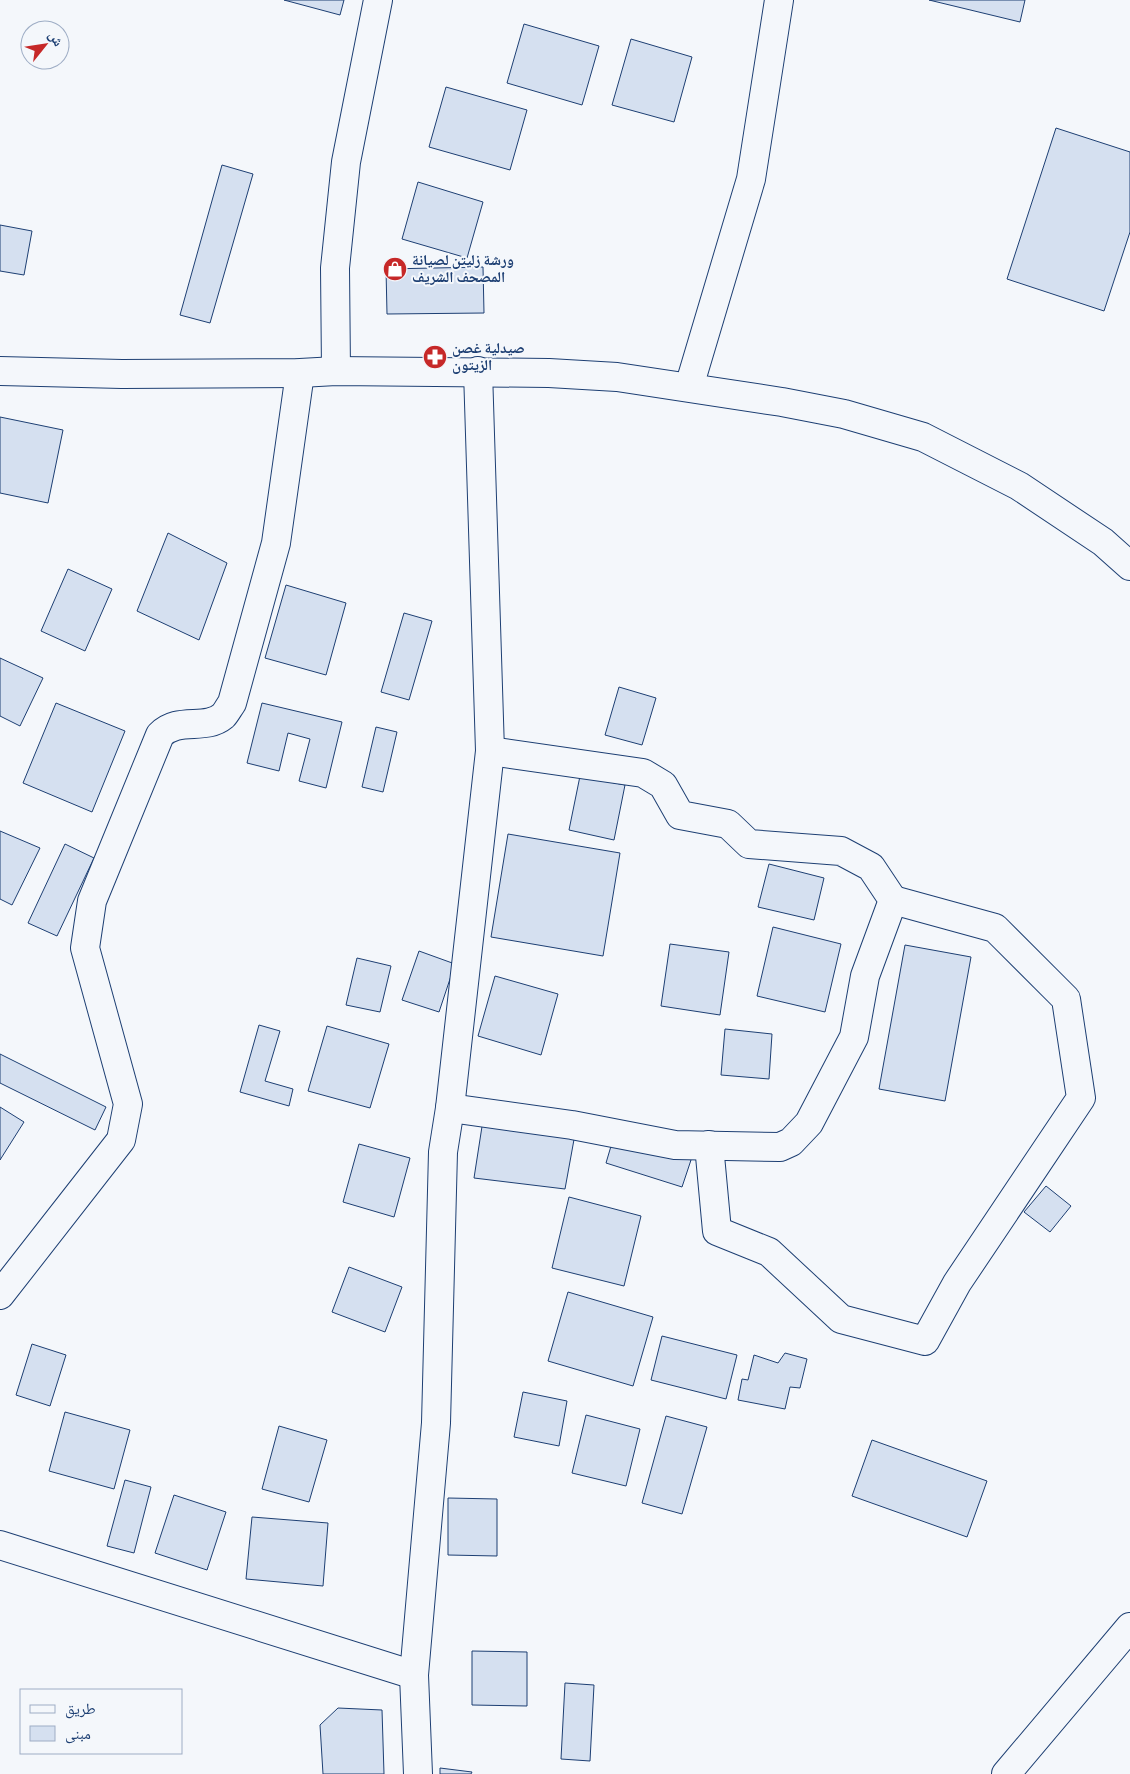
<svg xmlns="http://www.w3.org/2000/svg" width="1130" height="1774" viewBox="0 0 1130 1774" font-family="'Source Sans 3','Noto Naskh Arabic',sans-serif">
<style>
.building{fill:#d5e0f0;stroke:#1d3f73}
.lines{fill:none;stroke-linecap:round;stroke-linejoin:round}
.minor-casing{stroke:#1d3f73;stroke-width:30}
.tertiary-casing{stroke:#1d3f73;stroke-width:30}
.minor{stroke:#f4f7fb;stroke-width:28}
.tertiary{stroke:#f4f7fb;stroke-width:28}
.labels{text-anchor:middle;stroke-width:4;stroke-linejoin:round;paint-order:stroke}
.poi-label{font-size:15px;font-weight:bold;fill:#1d3f73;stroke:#f4f7fb;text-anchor:start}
</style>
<rect width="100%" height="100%" fill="#f4f7fb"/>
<g class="building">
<polygon points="284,0 344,0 340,15"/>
<polygon points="929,0 1025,0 1020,22"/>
<polygon points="524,24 599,46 582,105 507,83"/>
<polygon points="631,39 692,57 674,122 612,105"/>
<polygon points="446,87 527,110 510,170 429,147"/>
<polygon points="1056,128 1130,152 1130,232 1104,311 1007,279"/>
<polygon points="222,165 253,174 210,323 180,315"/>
<polygon points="418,182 483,202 467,258 402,239"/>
<polygon points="0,225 32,231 24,275 0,271"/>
<polygon points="483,267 484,313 387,314 386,269"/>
<polygon points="0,417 63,430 48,503 0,493"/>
<polygon points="168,533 227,563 199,640 137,611"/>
<polygon points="68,569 112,589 85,651 41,631"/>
<polygon points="286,585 346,603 326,675 265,658"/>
<polygon points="404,613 432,621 409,700 381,692"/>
<polygon points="0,658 43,678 20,726 0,716"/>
<polygon points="619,687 656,698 642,745 605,735"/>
<polygon points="56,703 125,731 92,812 23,783"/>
<polygon points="262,703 342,722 326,788 299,781 310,739 288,733 279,771 247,763"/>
<polygon points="376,727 397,732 383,792 362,787"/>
<polygon points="580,776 625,785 614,840 569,830"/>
<polygon points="0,831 40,848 12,905 0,899"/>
<polygon points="508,834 620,853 603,956 491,937"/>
<polygon points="65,844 94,858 57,936 28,923"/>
<polygon points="769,864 824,878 814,920 758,907"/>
<polygon points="773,927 841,944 825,1012 757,996"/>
<polygon points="670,944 729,952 720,1015 661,1006"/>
<polygon points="905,945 971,957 945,1101 879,1089"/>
<polygon points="419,951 455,964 439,1012 402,1000"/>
<polygon points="357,958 391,966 380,1012 346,1005"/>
<polygon points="495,976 558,994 541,1055 478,1036"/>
<polygon points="259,1025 280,1031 265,1081 293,1089 289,1106 240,1092"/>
<polygon points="327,1026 389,1044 370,1108 308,1091"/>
<polygon points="725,1029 772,1034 769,1079 721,1075"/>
<polygon points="0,1054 106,1107 95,1130 0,1083"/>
<polygon points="0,1107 24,1122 0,1160"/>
<polygon points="483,1120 575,1134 565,1189 474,1178"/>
<polygon points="614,1136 691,1160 682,1187 606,1163"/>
<polygon points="359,1144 410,1158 394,1217 343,1202"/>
<polygon points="1046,1186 1071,1206 1050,1232 1024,1212"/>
<polygon points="569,1197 641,1216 624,1286 552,1268"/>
<polygon points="349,1267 402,1287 385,1332 332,1312"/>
<polygon points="568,1292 653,1317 633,1386 548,1361"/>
<polygon points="662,1336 737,1355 726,1399 651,1380"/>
<polygon points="32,1344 66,1355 50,1406 16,1395"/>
<polygon points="785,1353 807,1359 800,1388 790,1387 785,1409 738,1400 742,1379 748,1380 754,1355 778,1363"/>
<polygon points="523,1392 567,1401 559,1446 514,1437"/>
<polygon points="65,1412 130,1430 114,1489 49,1471"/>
<polygon points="586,1415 640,1429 626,1486 572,1473"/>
<polygon points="666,1416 707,1427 682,1514 642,1503"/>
<polygon points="279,1426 327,1440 309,1502 262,1489"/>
<polygon points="872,1440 987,1481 967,1537 852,1496"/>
<polygon points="125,1480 151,1487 134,1553 107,1546"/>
<polygon points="174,1495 226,1512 207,1570 155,1553"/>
<polygon points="448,1498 497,1499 497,1556 448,1555"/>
<polygon points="252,1517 328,1523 323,1586 246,1579"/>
<polygon points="472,1651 527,1652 527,1706 472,1705"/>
<polygon points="565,1683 594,1685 590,1761 561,1759"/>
<polygon points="338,1708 382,1710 384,1774 323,1774 320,1725"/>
<polygon points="440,1768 472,1772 471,1774 440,1774"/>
</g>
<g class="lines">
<g class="minor-casing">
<g id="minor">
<polyline points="336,371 335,268 346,162 378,0"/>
<polyline points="689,387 751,179 779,0"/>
<polyline points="450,1108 572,1125 675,1145 780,1147 791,1142 809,1123 854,1037 865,976 893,900 871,867 841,851 749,844 728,824 680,815 663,785 643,773 490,751"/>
<polyline points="709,1145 717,1231 769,1252 841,1319 925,1341 957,1283 1081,1098 1066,999 995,928 893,900"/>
<path d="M0 1295 121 1140 128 1104 85 948 92 901 160 735C178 716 205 731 223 716 226 713 229 707 232 703L276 543 300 373"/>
<polyline points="0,1545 414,1675"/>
<polyline points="418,1774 414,1675 436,1423 443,1152 450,1108 490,751 478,371"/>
</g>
</g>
<g class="tertiary-casing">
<g id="tertiary">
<polyline points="0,371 122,374 300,373 336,371 549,373 617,377 782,402 844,414 923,437 1019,486 1103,542 1130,566"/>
<polyline points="1006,1774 1130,1627"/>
</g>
</g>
<use href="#minor" class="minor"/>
<use href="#tertiary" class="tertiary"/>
</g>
<defs>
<g id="shop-disc" transform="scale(1.25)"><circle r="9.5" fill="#c62828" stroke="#f4f7fb"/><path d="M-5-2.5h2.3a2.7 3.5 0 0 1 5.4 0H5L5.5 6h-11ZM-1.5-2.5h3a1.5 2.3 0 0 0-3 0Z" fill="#fff"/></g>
<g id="pharmacy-disc" transform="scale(1.25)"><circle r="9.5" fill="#c62828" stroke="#f4f7fb"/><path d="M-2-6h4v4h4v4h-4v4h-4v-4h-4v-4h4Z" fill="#fff"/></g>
</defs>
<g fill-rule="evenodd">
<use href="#shop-disc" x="395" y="269"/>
<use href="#pharmacy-disc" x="435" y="357"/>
</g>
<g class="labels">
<g class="poi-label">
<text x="412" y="265">ورشة زليتن لصيانة<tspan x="412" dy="17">المصحف الشريف</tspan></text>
<text x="452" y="353">صيدلية غصن<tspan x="452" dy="17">الزيتون</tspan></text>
</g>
</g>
<rect x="20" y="1689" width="162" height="65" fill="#f4f7fb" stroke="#9eadc5"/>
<rect x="30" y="1705" width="25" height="8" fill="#f4f7fb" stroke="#9eadc5"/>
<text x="65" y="1714" font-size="15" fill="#1d3f73">طريق</text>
<rect x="30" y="1726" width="25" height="15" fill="#d5e0f0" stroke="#9eadc5"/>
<text x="65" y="1739" font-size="15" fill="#1d3f73">مبنى</text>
<g transform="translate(45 45) rotate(60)"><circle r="24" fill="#f4f7fb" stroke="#9eadc5"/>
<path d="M0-4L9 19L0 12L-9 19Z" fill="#c62828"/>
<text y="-8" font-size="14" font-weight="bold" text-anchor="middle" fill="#1d3f73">ش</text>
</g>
</svg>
